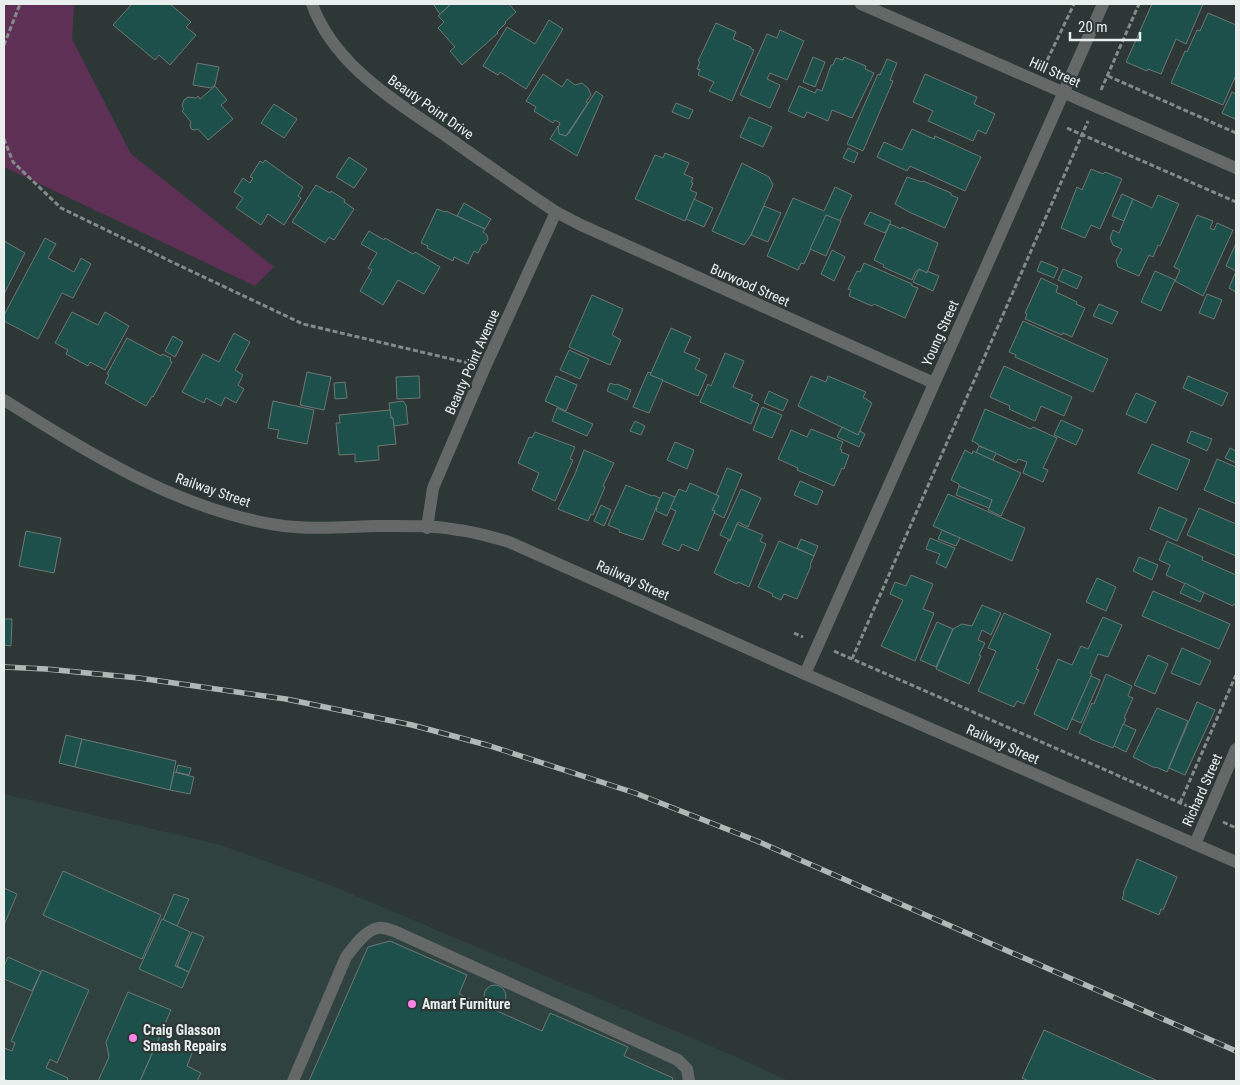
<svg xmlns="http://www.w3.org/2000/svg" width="1240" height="1085" viewBox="0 0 1240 1085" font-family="'Roboto Condensed',sans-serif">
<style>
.built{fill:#30423f}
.green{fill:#5e3056}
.building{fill:#1d504a;stroke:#6c7775}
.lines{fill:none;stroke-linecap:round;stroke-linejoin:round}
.path{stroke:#828b89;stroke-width:3;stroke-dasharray:5 2.5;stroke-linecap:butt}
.service{stroke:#646968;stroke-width:12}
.minor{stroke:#646968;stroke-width:12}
.tertiary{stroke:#646968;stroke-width:12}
.rail-casing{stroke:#b0b8b6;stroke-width:5.5}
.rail{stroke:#2d3735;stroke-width:4;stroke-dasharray:11;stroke-linecap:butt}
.poi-dot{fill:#fa87e6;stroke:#2d3735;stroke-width:2}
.labels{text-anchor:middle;stroke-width:4.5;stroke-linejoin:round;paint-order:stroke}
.street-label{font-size:14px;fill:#e8efed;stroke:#2d3735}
.poi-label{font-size:14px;font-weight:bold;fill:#e8efed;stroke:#2d3735;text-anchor:start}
</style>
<rect width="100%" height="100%" fill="#2d3735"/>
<polygon class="built" points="4,794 221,845 333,886 732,1055 789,1081 4,1081"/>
<polygon class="green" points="4,4 74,4 72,39 131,154 274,267 255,286 4,167"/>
<g class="building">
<polygon points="132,4 170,4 191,22 186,27 196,35 170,65 159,55 155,60 113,25"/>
<polygon points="433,4 451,4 440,14"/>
<polygon points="451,4 509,4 516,12 505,22 506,23 497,32 498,33 462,65 450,51 455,47 438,28 444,22 438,16"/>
<polygon points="1152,4 1203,4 1186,44 1176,39 1161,74 1148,69 1147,71 1126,62"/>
<polygon points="1208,13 1236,25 1236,75 1223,105 1171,83 1185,51 1187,52 1197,30 1200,31"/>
<polygon points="549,20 563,29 526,89 500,72 498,75 483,66 507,27 535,44"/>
<polygon points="716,23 736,32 733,39 751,47 751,49 754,50 732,101 709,91 714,82 698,75 700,70 697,69 700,62 698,61"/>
<polygon points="780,30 804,41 787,80 770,73 767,79 780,85 770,108 740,95 767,34 777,38"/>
<polygon points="813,57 825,62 815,87 803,82"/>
<polygon points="844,57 866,66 865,69 874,73 852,118 832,110 828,121 807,112 804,118 788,111 799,86 815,93 817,89 822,91 831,65 833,65 836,58 843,60"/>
<polygon points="887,59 897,63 890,80 893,81 863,151 847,144 878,74 880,75"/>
<polygon points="197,63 219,67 215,85 211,88 193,85"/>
<polygon points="543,74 562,87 567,79 575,85 582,83 588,88 591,95 586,102 588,103 566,136 559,134 557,130 560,123 555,120 553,123 534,111 536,107 526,101"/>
<polygon points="925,74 977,97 974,104 995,114 986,134 978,130 973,141 928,121 933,111 913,102"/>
<polygon points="215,86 227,100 221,105 233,119 208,140 198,129 194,130 191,129 190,125 191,122 182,111 184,109 182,106 184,100 188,97 196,98 198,96 200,99"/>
<polygon points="596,91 603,96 577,156 550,139 558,126 559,134 566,136 569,133"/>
<polygon points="1232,92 1236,94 1236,115 1235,119 1222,113"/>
<polygon points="676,103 693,110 689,119 672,112"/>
<polygon points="274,104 297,119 284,138 261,123"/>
<polygon points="749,117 772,127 763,147 740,137"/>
<polygon points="912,129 934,139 935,136 981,157 965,191 910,166 907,171 877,157 884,142 902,150"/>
<polygon points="848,148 858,153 854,163 843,158"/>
<polygon points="665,153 689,163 684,174 693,178 691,182 693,183 690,190 697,193 685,221 635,199 655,155 663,158"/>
<polygon points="349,157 367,169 354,188 336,177"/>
<polygon points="265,160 303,187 298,196 301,198 284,225 268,214 261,225 236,208 243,198 234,192 243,178 250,183 253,178 250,177 260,161 263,163"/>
<polygon points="742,163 769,177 773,185 751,235 744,245 712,231"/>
<polygon points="1091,169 1103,174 1105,172 1122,179 1100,229 1091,225 1085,238 1061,228 1077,187 1082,190"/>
<polygon points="907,177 922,182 923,181 951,193 951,195 958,198 945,228 909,212 895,204"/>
<polygon points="316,185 330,193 331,191 345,200 344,202 354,209 334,240 329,237 325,243 292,222"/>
<polygon points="835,187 852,195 840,221 826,215 804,264 801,263 798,270 767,256 793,198 824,211"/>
<polygon points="1122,194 1133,199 1124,221 1112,216"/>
<polygon points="1158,195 1179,204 1160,246 1158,245 1153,257 1149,255 1139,276 1118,267 1116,261 1122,249 1113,245 1110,238 1113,230 1119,233 1133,199 1152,208"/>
<polygon points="694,199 713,208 704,227 686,219"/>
<polygon points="464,203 491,219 485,229 457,216"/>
<polygon points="764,206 781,213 768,242 751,235"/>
<polygon points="437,209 445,212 446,211 485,229 483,232 487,235 488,239 486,243 482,245 478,253 474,251 468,264 454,257 453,261 427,248 428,246 421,243"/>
<polygon points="870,212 891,221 885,233 864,224"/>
<polygon points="826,215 841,221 826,256 810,249"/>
<polygon points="1197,215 1213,221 1210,228 1214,230 1217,223 1233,230 1203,296 1175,281 1180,270 1174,267"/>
<polygon points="890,224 901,229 902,227 938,243 927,273 919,269 918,271 916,271 912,280 883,267 884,265 874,260"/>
<polygon points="369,231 384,240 385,238 413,254 415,252 440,267 424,294 398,280 383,305 360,291 372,270 368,268 377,253 361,244"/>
<polygon points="45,238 56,244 48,258 74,272 81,258 91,264 73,298 62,293 38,339 4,321 4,315"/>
<polygon points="4,241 25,253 4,294"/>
<polygon points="1236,243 1236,271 1226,266"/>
<polygon points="832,250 845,257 834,281 821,274"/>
<polygon points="1041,261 1058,268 1054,278 1037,271"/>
<polygon points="864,263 912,284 912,286 918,288 905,318 874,304 872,306 849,296 851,290 848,289 857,271 860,272"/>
<polygon points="919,269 927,273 927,271 939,276 933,291 913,282"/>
<polygon points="1063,269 1082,277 1077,289 1058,280"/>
<polygon points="1155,271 1175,280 1161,311 1141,302"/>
<polygon points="1236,271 1236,292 1229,288"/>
<polygon points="1041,278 1058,286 1056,292 1077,302 1076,304 1085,308 1072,337 1063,333 1062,335 1025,319 1027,314 1025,313"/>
<polygon points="1207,294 1222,300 1214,319 1199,313"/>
<polygon points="592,295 623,309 612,335 621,340 610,365 569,347"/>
<polygon points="1099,304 1118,312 1112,324 1093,316"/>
<polygon points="72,312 98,325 105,312 129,326 105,370 90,362 88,366 66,354 68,350 55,343"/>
<polygon points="1023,321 1108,359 1093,392 1015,357 1016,355 1009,352"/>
<polygon points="671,328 691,337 684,352 700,359 695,369 707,375 698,396 650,375"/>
<polygon points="234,333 250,342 235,370 243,375 238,385 244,389 236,403 225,397 221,406 206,398 204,403 182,392 203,354 219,362"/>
<polygon points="173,336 183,342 175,357 165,351"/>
<polygon points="127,338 161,356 162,354 171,358 170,361 172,362 153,397 152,396 146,406 105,383 109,375 107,374"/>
<polygon points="569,350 589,359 580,379 560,370"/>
<polygon points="725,353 744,361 733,387 753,395 750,400 759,404 751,424 700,402 708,384 711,386"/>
<polygon points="1004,366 1072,397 1064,416 1041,406 1035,421 1009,409 1010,406 990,397"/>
<polygon points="307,372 331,377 324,410 300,405"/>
<polygon points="648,372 651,373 650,375 663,380 649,413 633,407"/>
<polygon points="419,376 420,398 397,399 396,377"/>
<polygon points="556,376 577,385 566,411 545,401"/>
<polygon points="811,376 826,382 828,376 866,392 863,397 872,403 858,435 798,406"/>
<polygon points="1188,376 1228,393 1222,406 1183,388"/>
<polygon points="345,382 347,398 335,399 334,383"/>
<polygon points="610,383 616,385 617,384 631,390 627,400 607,391"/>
<polygon points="769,391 788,400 783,411 764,403"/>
<polygon points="1136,393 1156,402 1146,423 1126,414"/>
<polygon points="273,401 314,410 307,444 277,438 279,430 268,428"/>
<polygon points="403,401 406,405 408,424 394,426 393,418 391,418 389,403"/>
<polygon points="762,407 782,415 772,438 753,430"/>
<polygon points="557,408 593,424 587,436 552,421"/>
<polygon points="985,409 1031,429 1033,427 1057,438 1043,468 1048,470 1043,482 1023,473 1027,462 1018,459 1016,463 978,445 978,444 972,441"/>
<polygon points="390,410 391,418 393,418 396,444 378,446 379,460 355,462 355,454 339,455 336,423 340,423 339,415"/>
<polygon points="1061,420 1083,430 1076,445 1054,435"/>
<polygon points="635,421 645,426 641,435 630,431"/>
<polygon points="842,427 858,435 860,431 865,434 859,447 837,437"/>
<polygon points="811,429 843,442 840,449 842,450 841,452 849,455 844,469 842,468 834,486 797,470 798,468 778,459 791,430 807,437"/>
<polygon points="1191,431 1212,439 1207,451 1187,442"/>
<polygon points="535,432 575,447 570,459 573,460 555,501 532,490 539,473 518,463 529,437 532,438"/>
<polygon points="675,442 694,450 687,469 667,460"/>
<polygon points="1152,444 1190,460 1177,490 1138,473"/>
<polygon points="979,446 996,453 993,460 976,453"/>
<polygon points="1230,448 1236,451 1236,463 1225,458"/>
<polygon points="584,450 614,463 603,486 605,487 593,515 591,514 588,521 558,509 575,474"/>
<polygon points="965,450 972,454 973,451 1021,473 1001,516 988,510 992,500 959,486 959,484 951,480"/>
<polygon points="1217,459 1236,467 1236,504 1204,490"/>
<polygon points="727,468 742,474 724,518 714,513 715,511 712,510 719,496 716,495"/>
<polygon points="800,481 823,491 817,505 794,495"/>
<polygon points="690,483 719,496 712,510 715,511 698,551 682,544 679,551 662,544 676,511 670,508 679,489 686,492"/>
<polygon points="626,485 652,496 653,495 660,498 643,540 619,532 620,530 608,525"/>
<polygon points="959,486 992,500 989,508 956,495"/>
<polygon points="741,489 761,498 748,527 738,522 730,540 720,535"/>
<polygon points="663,492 675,497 667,516 656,511 657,508 656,508"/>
<polygon points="948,494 1025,528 1012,561 933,526"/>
<polygon points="601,505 611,510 604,526 594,521"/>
<polygon points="1159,507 1187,519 1177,541 1150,529"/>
<polygon points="1199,508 1236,524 1236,556 1187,535"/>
<polygon points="737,524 763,535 760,541 766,544 749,587 738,582 737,584 714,573 728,540 730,541"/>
<polygon points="942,530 960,538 956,546 938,539"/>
<polygon points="26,531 61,538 54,573 19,566"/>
<polygon points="930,538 955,548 946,568 936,563 940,554 926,549"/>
<polygon points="801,539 818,546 814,556 797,548"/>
<polygon points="779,541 814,556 810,565 811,566 797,599 784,594 781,600 772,596 773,594 758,587"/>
<polygon points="1167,541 1203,557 1202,560 1236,575 1236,605 1234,604 1233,606 1166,575 1170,565 1159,560"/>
<polygon points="1139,557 1158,565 1152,580 1133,571"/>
<polygon points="911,575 933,584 923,609 934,613 915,661 881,646 903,600 890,594 895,582 906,586"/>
<polygon points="1097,578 1116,587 1106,611 1086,602"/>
<polygon points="1185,583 1204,593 1200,602 1180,593"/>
<polygon points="1153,591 1230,624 1219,649 1142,616"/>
<polygon points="982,605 1001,613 991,635 982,630 978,640 985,643 979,655 981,656 969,684 936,669 953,629 962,624 972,626"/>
<polygon points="1004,613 1051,634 1036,669 1039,670 1024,704 1017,701 1014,707 978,691 996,651 988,648"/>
<polygon points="1103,617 1122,625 1108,657 1098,654 1090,673 1092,674 1067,730 1034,714 1058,659 1072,665 1081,646 1088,649"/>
<polygon points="4,619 12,619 11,646 4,645"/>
<polygon points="937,622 953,629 936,667 920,660"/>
<polygon points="1182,648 1211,661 1200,685 1171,673"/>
<polygon points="1148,655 1168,664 1155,694 1134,685"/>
<polygon points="1106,674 1132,686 1128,696 1133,698 1124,718 1126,719 1113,748 1090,739 1090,738 1079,733 1092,703 1094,704"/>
<polygon points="1091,676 1100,680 1081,723 1072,719"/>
<polygon points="1197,702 1215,710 1185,775 1169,768"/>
<polygon points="1157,708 1188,721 1167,772 1156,767 1155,768 1133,757"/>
<polygon points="1123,724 1136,730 1126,752 1114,746"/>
<polygon points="66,735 82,739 75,767 59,763"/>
<polygon points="82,739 176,761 170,790 75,767"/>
<polygon points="178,765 191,768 189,775 176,772"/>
<polygon points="174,772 194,777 190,794 170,790"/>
<polygon points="1137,859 1177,877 1163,910 1161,909 1159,915 1122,899 1124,894 1123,893"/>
<polygon points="63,871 161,915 142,959 43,915"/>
<polygon points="4,888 17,894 4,925"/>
<polygon points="174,894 189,899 177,926 163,920"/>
<polygon points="162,919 190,932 175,966 189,972 182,988 139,969"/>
<polygon points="192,932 204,937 189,972 177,966"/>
<polygon points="390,941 467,975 459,994 542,1031 550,1013 628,1047 624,1056 673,1078 672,1081 309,1081 368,947"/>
<polygon points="8,957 41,972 32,991 4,979 4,966"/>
<polygon points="42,970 89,990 57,1063 50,1059 46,1068 68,1078 67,1081 9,1081 4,1079 4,1048 12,1051 15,1043 11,1041"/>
<circle cx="495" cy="996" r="11"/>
<polygon points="128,992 171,1010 140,1081 98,1081 109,1057 106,1042"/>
<polygon points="1044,1030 1158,1081 1029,1081 1022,1078"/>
<polygon points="161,1034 194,1048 187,1066 201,1073 197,1081 140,1081"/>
</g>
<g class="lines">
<g class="path">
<polyline points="4,45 20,4"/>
<polyline points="1044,67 1074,4"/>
<polyline points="1108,76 1236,133"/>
<polyline points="1101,90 1139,4"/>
<polyline points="1067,128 1236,202"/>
<polyline points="4,139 13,162 61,208 172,262 303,324 468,363"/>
<polyline points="794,633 803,637"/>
<polyline points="834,651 1192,808"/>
<polyline points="852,659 1088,121"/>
<polyline points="1180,803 1236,675"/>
<polyline points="1223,822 1236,828"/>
</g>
<path class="service" d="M293 1081 346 957C354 947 364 931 378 928 383 927 390 930 394 931L678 1060 687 1069 689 1081"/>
<g class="minor">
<path d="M312 4C335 67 396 101 449 138 484 163 520 188 556 212L581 225 934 383"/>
<polyline points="861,4 1236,168"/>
<polyline points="427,528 433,488 485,367 556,212"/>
<polyline points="1195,844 1236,749"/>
</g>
<g class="tertiary">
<path d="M4 400C87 452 177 509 277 525 309 530 343 527 375 526 402 526 431 525 458 530 476 532 492 537 509 542L805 674 1236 862"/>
<polyline points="805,674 1103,4"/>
</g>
<g class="rail-casing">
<polyline id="rail" points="4,667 46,669 139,678 286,699 412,725 487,745 635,793 757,841 1236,1051"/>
</g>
<use href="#rail" class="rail"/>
</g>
<g class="poi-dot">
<circle cx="412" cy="1004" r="5"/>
<circle cx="133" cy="1038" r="5"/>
</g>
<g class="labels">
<g class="street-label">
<text transform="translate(1055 72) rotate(24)" y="5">Hill Street</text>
<text transform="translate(431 107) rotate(35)" y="5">Beauty Point Drive</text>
<text transform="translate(750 285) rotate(24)" y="5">Burwood Street</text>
<text transform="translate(940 333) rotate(-66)" y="5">Young Street</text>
<text transform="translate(472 362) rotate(-66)" y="5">Beauty Point Avenue</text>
<text transform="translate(213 490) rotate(19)" y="5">Railway Street</text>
<text transform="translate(633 580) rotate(24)" y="5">Railway Street</text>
<text transform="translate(1003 744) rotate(24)" y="5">Railway Street</text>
<text transform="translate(1202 790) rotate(-66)" y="5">Richard Street</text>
</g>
<g class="poi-label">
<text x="422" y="1009">Amart Furniture</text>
<text x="143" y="1035">Craig Glasson<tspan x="143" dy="16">Smash Repairs</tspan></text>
</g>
</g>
<rect width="1240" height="1085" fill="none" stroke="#e8efed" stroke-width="10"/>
<path d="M1070 32v8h70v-8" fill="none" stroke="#e8efed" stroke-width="2.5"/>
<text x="1078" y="32" font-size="15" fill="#e8efed" stroke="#2d3735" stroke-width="4" paint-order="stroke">20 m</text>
</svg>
